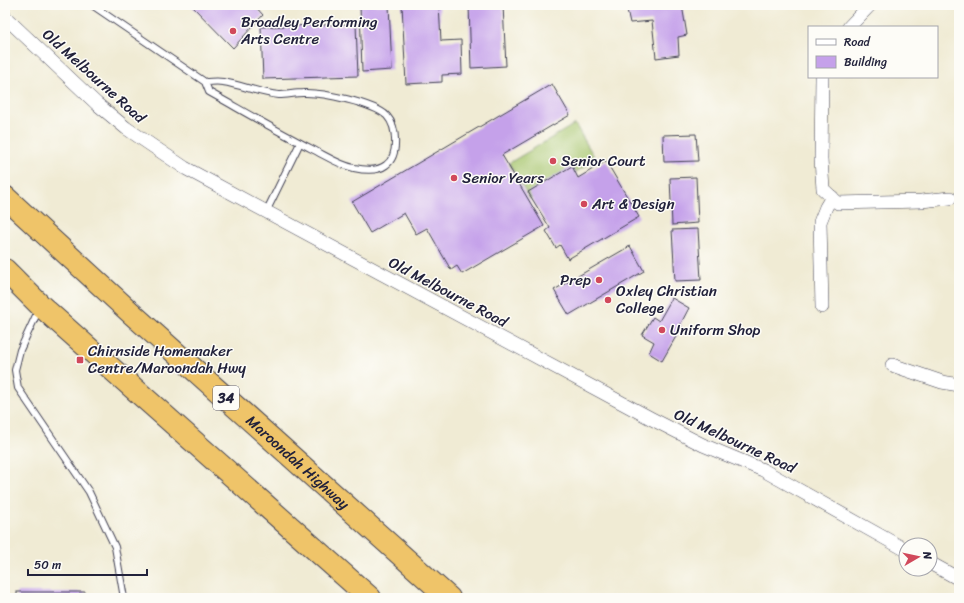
<svg xmlns="http://www.w3.org/2000/svg" width="964" height="603" viewBox="0 0 964 603" font-family="Sriracha,sans-serif">
<style>
.pitch{fill:#a7c66e;stroke:#647454}
.building{fill:#c5a1ea}
.lines{fill:none;stroke-linecap:round;stroke-linejoin:round}
.lane-casing{stroke:#414052;stroke-width:8}
.street-casing{stroke:#414052;stroke-width:14}
.highway-casing{stroke:#414052;stroke-width:24}
.lane{stroke:#fff;stroke-width:6}
.street{stroke:#fff;stroke-width:13}
.highway{stroke:#efc469;stroke-width:22}
.poi-dot{fill:#d1495b;stroke:#fdfcf7;stroke-width:1.5}
.labels{text-anchor:middle;stroke-width:3;stroke-linejoin:round;paint-order:stroke}
.shield{fill:#fdfcf7;stroke:#646373;stroke-width:1}
.shield-label{font-size:14px;font-weight:bold;fill:#22223b}
.poi-label{font-size:15px;fill:#22223b;stroke:#fdfcf7;text-anchor:start}
.street-label{font-size:15px;fill:#22223b;stroke:#fdfcf7}
</style>
<rect width="100%" height="100%" fill="#fdfcf7"/>
<filter id="ink" filterUnits="userSpaceOnUse"><feTurbulence type="fractalNoise" baseFrequency=".025" numOctaves="2"/><feDisplacementMap in="SourceGraphic" scale="8" xChannelSelector="R" yChannelSelector="G"/><feConvolveMatrix kernelMatrix="1 2 1 2 8 2 1 2 1" color-interpolation-filters="sRGB"/></filter>
<filter id="wash" filterUnits="userSpaceOnUse"><feTurbulence type="fractalNoise" baseFrequency=".012" numOctaves="4" result="noise"/><feDisplacementMap in="SourceGraphic" scale="16" xChannelSelector="R" yChannelSelector="G"/><feGaussianBlur stdDeviation="0.9" result="paint"/><feColorMatrix in="noise" values="0 0 0 0 0 0 0 0 0 0 0 0 0 0 0 0 0 1.4 0 .05"/><feComposite in="paint" operator="in"/></filter>
<g filter="url(#wash)">
<rect width="100%" height="100%" fill="#f0ebd4"/>
<polygon class="pitch" points="575,124 596,160 530,199 509,163"/>
<g id="blocks">
<g class="building">
<polygon points="191,5 254,5 263,15 233,48"/>
<polygon points="360,5 389,5 392,70 362,72"/>
<polygon points="402,5 439,5 441,41 461,40 462,74 442,75 442,82 406,84"/>
<polygon points="469,5 503,5 506,66 471,68"/>
<polygon points="626,5 682,5 687,35 678,37 679,55 656,58 652,21 630,23"/>
<polygon points="356,24 358,76 263,79 261,27"/>
<polygon points="552,84 570,115 502,155 544,226 462,274 457,266 451,270 427,228 416,234 404,213 370,233 352,202"/>
<polygon points="696,134 698,161 664,162 663,135"/>
<polygon points="606,161 639,217 568,259 560,245 556,248 546,231 550,228 528,192 572,166 578,178"/>
<polygon points="696,177 698,223 672,225 670,178"/>
<polygon points="698,229 701,280 675,281 672,230"/>
<polygon points="630,246 644,271 569,315 554,290"/>
<polygon points="672,298 689,308 680,325 682,326 662,361 649,353 654,342 642,335 653,317 659,321"/>
<rect x="17" y="592" width="68" height="6"/>
</g>
</g>
</g>
<g filter="url(#ink)">
<use href="#blocks" fill-opacity="0" stroke="#414052" stroke-width="1"/>
<g class="lines">
<g class="lane-casing">
<g id="lane">
<path d="M92 5 205 82 209 92C243 111 277 131 312 149 326 156 339 165 354 168 363 170 377 172 386 165 399 156 397 127 387 116 374 103 321 92 303 93 295 93 287 95 279 95 259 93 242 85 223 82 217 81 211 82 205 82"/>
<polyline points="266,212 300,143"/>
<polyline points="39,309 20,350 15,370 18,388 89,492 115,547 124,598"/>
</g>
</g>
<g class="street-casing">
<g id="street">
<polyline points="5,17 97,104 126,128 185,168 652,419 703,445 763,470 906,550"/>
<polyline points="849,27 870,5"/>
<polyline points="822,77 821,159 823,189 838,203 921,201 950,198"/>
<polyline points="822,307 820,222 826,207 832,197"/>
<polyline points="892,365 942,382 959,385"/>
<polyline points="930,563 959,579"/>
</g>
</g>
<g class="highway-casing">
<g id="highway">
<path id="s1" d="M5 197 130 312 449 598"/>
<polyline points="5,270 41,306 104,362 370,598"/>
</g>
</g>
<use href="#lane" class="lane"/>
<use href="#street" class="street"/>
<use href="#highway" class="highway"/>
</g>
</g>
<g class="poi-dot">
<circle cx="233" cy="31" r="4"/>
<circle cx="553" cy="161" r="4"/>
<circle cx="454" cy="178" r="4"/>
<circle cx="584" cy="204" r="4"/>
<circle cx="599" cy="280" r="4"/>
<circle cx="608" cy="300" r="4"/>
<circle cx="662" cy="330" r="4"/>
<rect x="76" y="356" width="8" height="8" rx="2"/>
</g>
<g class="labels">
<rect class="shield" x="213" y="386" width="26" height="24" rx="3"/>
<g class="shield-label">
<text x="226" y="403">34</text>
</g>
<g class="poi-label">
<text x="241" y="27">Broadley Performing<tspan x="241" dy="17">Arts Centre</tspan></text>
<text x="561" y="166">Senior Court</text>
<text x="462" y="183">Senior Years</text>
<text x="592" y="209">Art &amp; Design</text>
<text x="591" y="285" text-anchor="end">Prep</text>
<text x="616" y="296">Oxley Christian<tspan x="616" dy="17">College</tspan></text>
<text x="670" y="335">Uniform Shop</text>
<text x="88" y="356">Chirnside Homemaker<tspan x="88" dy="17">Centre/Maroondah Hwy</tspan></text>
</g>
<g class="street-label">
<text transform="translate(94 76) rotate(42)" y="5">Old Melbourne Road</text>
<text transform="translate(448 292) rotate(28)" y="5">Old Melbourne Road</text>
<text transform="translate(735 441) rotate(25)" y="5">Old Melbourne Road</text>
<text dy="5" stroke="none"><textPath href="#s1" startOffset="395">Maroondah Highway</textPath></text>
</g>
</g>
<rect width="964" height="603" fill="none" stroke="#fdfcf7" stroke-width="20"/>
<rect x="808" y="26" width="130" height="52" fill="#fdfcf7" stroke="#a5a5ac"/>
<rect x="816" y="39" width="20" height="6" fill="#ffffff" stroke="#a5a5ac"/>
<text x="844" y="46" font-size="12" fill="#22223b">Road</text>
<rect x="816" y="56" width="20" height="12" fill="#c5a1ea" stroke="#a5a5ac"/>
<text x="844" y="66" font-size="12" fill="#22223b">Building</text>
<g transform="translate(918 557) rotate(81)"><circle r="19" fill="#fdfcf7" stroke="#a5a5ac"/>
<path d="M0-3L7 15L0 10L-7 15Z" fill="#d1495b"/>
<text y="-6" font-size="11" font-weight="bold" text-anchor="middle" fill="#22223b">N</text>
</g>
<path d="M28 569v6h119v-6" fill="none" stroke="#22223b" stroke-width="2"/>
<text x="34" y="569" font-size="12" fill="#22223b" stroke="#fdfcf7" stroke-width="3" paint-order="stroke">50 m</text>
</svg>
